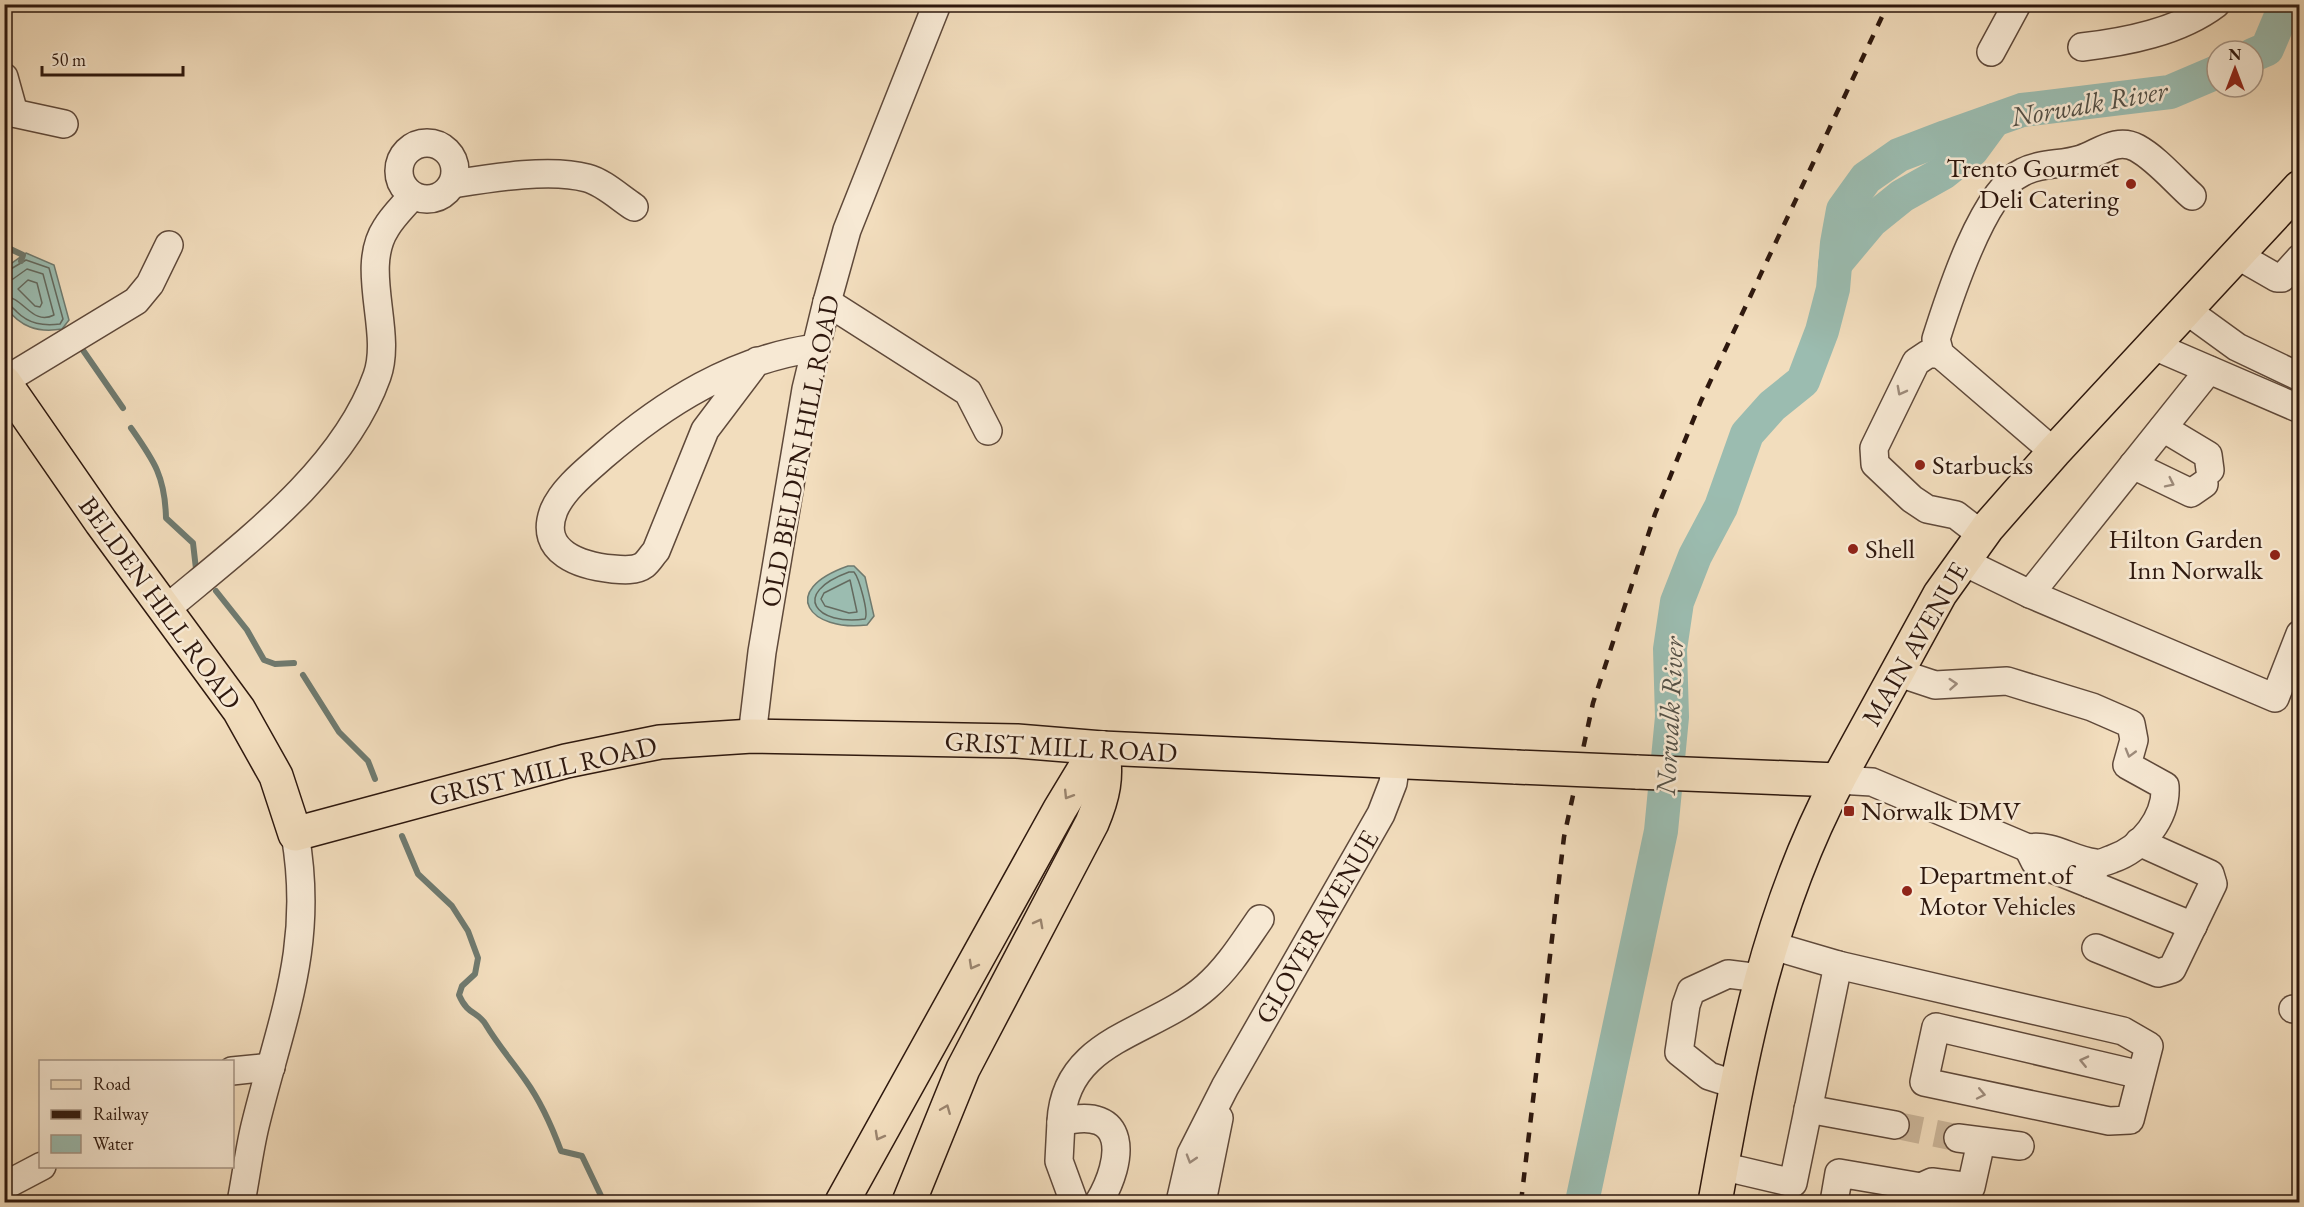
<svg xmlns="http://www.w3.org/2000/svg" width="2304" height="1207" viewBox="0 0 2304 1207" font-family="'EB Garamond',serif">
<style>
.water{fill:#9bbcb0;stroke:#6f7a6f;stroke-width:1.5}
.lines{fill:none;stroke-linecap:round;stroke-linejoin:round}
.shore{stroke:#646a5f;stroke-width:1.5}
.stream{stroke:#6f7a6f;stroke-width:6}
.river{stroke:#9bbcb0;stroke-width:34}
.minor-tunnel{stroke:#cbb69a;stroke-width:27;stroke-dasharray:27 14;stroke-linecap:butt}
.minor-casing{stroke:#5f493a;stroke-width:30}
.major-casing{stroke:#2e180e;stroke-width:36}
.highway-casing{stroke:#2e180e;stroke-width:36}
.minor{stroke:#f7e9d4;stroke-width:27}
.major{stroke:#f2ddbd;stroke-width:33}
.highway{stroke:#f2ddbd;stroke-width:33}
.rail{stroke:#2e180e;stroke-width:4.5;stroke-dasharray:10 10;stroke-linecap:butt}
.highway-bridge-casing{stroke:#2e180e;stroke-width:36;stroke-linecap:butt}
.highway-bridge{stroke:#f2ddbd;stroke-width:33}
.oneway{stroke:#9d8b7b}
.oneway2{stroke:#9a846e}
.poi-dot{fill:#8f2418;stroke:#f7e9d4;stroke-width:2}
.labels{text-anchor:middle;stroke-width:5;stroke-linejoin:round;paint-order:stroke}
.poi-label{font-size:27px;fill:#2e180e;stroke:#f7e9d4;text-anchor:start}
.street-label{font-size:27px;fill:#2e180e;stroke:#f7e9d4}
.water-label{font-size:28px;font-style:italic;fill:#545147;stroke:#f7e9d4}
</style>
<rect width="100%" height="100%" fill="#f2ddbd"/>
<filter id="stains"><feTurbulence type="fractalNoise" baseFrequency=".00333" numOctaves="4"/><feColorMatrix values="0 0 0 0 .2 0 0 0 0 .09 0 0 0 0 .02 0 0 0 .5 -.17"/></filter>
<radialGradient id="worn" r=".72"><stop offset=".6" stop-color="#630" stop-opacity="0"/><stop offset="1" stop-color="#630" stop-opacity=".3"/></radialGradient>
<g class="water">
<path d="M26 253 54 265 69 320 62 329C37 333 21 327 5 307V268Z"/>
<path d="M848 566H854L865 577 874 616 867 625C810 632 777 591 848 566Z"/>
</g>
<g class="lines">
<g class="shore">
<path d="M4 273 26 260 49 268 63 319 60 324C43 326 29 324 17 312 12 307 11 305 4 304"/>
<path d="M4 280 13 279 27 269 43 274 54 315C32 326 24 297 4 296"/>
<polygon points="28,280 37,283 42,303 40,307 35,306 18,289"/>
<path d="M849 572H854C859 578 869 613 865 619 817 626 789 594 849 572Z"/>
<polygon points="850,580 857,612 849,613 825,606 821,599 824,593"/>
</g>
<g class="stream">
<polyline points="4,246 23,255 21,261"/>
<polyline points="78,343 123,408"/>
<path d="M131 428C154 461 165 476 166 518L193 543 196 569"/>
<polyline points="216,591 247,630 264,660 275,664 294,663"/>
<polyline points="303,675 339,732 368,761 375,779"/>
<path d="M402 836 418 874 452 906 468 931 478 958 475 974 462 986 459 995C468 1016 478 1011 486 1025 498 1045 512 1061 526 1081 541 1102 552 1127 561 1151L582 1156 604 1202"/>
</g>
<g class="river">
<polyline points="2253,55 2267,49 2286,4"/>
<polyline points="1835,264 1871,221 1902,196 1943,173 1972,150 1994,120"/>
<polyline points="1582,1202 1661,831 1672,717 1670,649 1677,602 1695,556 1721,507 1747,434 1772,406 1803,381 1822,331 1833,289 1837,243 1843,210 1866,178 1899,155 1946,137 2022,110 2170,92 2217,72"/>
</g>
<polyline class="minor-tunnel" points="1895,1125 1958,1138"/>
<g class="minor-casing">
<g id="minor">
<path d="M2082 47C2126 42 2179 32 2216 4"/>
<polyline points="1991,52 2017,4"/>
<polyline points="4,77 14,113"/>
<polyline points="4,111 64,124"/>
<circle cx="427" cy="171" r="28"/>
<path d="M453 184C491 178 550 168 587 178 603 182 620 198 634 207"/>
<polyline points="2237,255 2277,278 2282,278 2300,258"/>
<polyline points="827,302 968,392 988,431"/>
<polyline points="2186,310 2237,347 2300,377"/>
<polyline points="2154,346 2300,409"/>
<polyline points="1940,354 1928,354 1916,362 1874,448 1875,464 1912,499 1927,509 1956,515 1982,535"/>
<path d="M757 361 705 430 656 551C652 555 649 561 644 565 636 571 623 570 613 569 582 566 537 553 554 510 563 489 586 471 603 456 664 403 734 359 816 348"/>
<polyline points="4,381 136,301 150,284 169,245"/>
<polyline points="2163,428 2208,455 2210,470"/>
<path d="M2054 452 1940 354 1936 339C1949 298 1983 190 2023 172 2040 163 2062 165 2081 159 2099 153 2117 137 2137 148 2157 159 2175 181 2192 196"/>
<polyline points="2133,465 2191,493 2204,484"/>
<polyline points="1962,561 2030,594 2275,698 2300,634"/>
<polyline points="2030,594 2209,370"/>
<path d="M165 610C241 546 343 472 377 376 393 331 359 269 386 228 393 216 404 206 412 196"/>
<path d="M1896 672 1935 685 2007 681 2092 707 2131 724 2134 740 2127 765 2165 786C2167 817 2142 849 2112 859 2107 861 2100 864 2095 863 2071 860 2053 844 2028 848L2035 862 2090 884"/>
<polyline points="752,736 762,652 806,389 827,302 847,230 937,4"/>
<polyline points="1838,780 1872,782 2028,848"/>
<polyline points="2095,868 2090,884 2193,926"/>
<polyline points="2096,948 2158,973 2172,969 2213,884 2210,874 2139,842"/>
<polyline points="1838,965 2123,1031 2149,1046 2130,1120 2109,1121 1924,1082 1936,1027 2141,1075"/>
<polyline points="2293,1009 2300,1009"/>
<polyline points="232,1071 271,1067"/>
<polyline points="1737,1085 1709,1076 1679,1052 1686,1005 1691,991 1728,974 1760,978"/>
<polyline points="1808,1109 1895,1125"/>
<path d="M1061 1122C1065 1038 1153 1034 1206 987 1228 968 1244 942 1260 919"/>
<polyline points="1958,1138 2020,1146"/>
<polyline points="1721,1166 1793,1183 1838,965 1770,945"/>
<polyline points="4,1186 42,1166"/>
<polyline points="1921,1187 1932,1182 1971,1187 1981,1142"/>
<path d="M241 1202C246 1177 249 1151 255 1126 281 1019 315 948 295 834"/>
<path d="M1074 1202 1059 1161 1061 1122C1129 1104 1124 1160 1099 1202"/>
<polyline points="1180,1202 1191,1154 1225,1087 1381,814 1393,783 1396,762"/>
<polyline points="1202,1202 1219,1118"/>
<polyline points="1834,1202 1839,1173 1921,1187 1918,1202"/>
</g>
</g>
<g class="major-casing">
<g id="major">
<polyline points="4,382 101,522 239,710 276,776 295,834 566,761 660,742 752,736 1017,741 1102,748"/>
<path d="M1715 1202C1742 1053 1766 916 1838 780"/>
</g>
</g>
<g class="highway-casing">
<g id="highway">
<polyline points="1102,748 1516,767"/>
<polyline points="1636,772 1838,780 1940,594 1988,527 2054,452 2300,187"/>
<polyline points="842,1202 1060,809 1083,771 1102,748"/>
<path d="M909 1202 963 1069 1092 823C1103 797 1108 776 1102 748"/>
</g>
</g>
<use href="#minor" class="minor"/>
<use href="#major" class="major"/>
<use href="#highway" class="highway"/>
<polyline class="rail" points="1521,1202 1564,837 1593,703 1655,514 1701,401 1888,4"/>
<g class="highway-bridge-casing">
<polyline id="highway-bridge" points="1516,767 1636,772"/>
</g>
<use href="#highway-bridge" class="highway-bridge"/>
</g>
<defs><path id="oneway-chevron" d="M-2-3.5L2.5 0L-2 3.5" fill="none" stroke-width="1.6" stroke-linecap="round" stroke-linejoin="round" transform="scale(1.5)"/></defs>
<g class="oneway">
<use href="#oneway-chevron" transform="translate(1901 391) rotate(118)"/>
<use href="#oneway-chevron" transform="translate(2170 483) rotate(26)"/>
<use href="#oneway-chevron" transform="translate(1953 684) rotate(-4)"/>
<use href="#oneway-chevron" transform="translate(2130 753) rotate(106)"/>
<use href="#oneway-chevron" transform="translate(2084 1061) rotate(-167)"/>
<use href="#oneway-chevron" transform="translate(1981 1094) rotate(12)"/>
<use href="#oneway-chevron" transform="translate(1191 1159) rotate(107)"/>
</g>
<g class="oneway2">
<use href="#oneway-chevron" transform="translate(1068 795) rotate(122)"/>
<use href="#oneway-chevron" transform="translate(1039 923) rotate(-62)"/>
<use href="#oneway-chevron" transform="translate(973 965) rotate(119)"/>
<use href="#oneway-chevron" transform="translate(946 1109) rotate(-68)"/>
<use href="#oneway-chevron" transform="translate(879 1136) rotate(119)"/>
</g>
<g class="poi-dot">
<circle cx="2131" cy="184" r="6"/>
<circle cx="1920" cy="465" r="6"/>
<circle cx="1853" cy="549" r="6"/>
<circle cx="2275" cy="555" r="6"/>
<rect x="1843" y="805" width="12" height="12" rx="3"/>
<circle cx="1907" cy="891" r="6"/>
</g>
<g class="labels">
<g class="poi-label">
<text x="2119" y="177" text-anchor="end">Trento Gourmet<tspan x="2119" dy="31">Deli Catering</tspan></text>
<text x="1932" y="474">Starbucks</text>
<text x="2263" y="548" text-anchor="end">Hilton Garden<tspan x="2263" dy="31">Inn Norwalk</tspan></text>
<text x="1865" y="558">Shell</text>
<text x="1861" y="820">Norwalk DMV</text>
<text x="1919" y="884">Department of<tspan x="1919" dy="31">Motor Vehicles</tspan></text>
</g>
<g class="street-label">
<text transform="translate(800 451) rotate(-79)" y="9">OLD BELDEN HILL ROAD</text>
<text transform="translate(160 603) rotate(54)" y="9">BELDEN HILL ROAD</text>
<text transform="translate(1915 644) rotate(-60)" y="9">MAIN AVENUE</text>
<text transform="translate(1061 747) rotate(3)" y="9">GRIST MILL ROAD</text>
<text transform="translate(543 771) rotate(-13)" y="9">GRIST MILL ROAD</text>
<text transform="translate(1317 927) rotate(-60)" y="9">GLOVER AVENUE</text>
</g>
<g class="water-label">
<text transform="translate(2089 103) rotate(-10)" y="10">Norwalk River</text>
<text transform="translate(1669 716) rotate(-87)" y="10">Norwalk River</text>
</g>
</g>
<rect width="2304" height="1207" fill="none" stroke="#f2ddbd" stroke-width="24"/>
<rect x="6" y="6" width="2292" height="1195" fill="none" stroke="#2e180e" stroke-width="3"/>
<rect x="12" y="12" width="2280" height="1183" fill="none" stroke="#2e180e" stroke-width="1.5"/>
<rect x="39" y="1060" width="195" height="108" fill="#f7e9d4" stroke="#a79585" stroke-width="1.5"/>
<rect x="51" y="1080" width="30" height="9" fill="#f2ddbd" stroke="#a79585" stroke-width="1.5"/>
<text x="93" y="1090" font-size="18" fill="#2e180e">Road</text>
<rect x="51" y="1110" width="30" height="9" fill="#2e180e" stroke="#a79585" stroke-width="1.5"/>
<text x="93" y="1120" font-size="18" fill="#2e180e">Railway</text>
<rect x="51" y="1135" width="30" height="18" fill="#9bbcb0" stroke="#a79585" stroke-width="1.5"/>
<text x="93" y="1150" font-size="18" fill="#2e180e">Water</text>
<g transform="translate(2235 69)"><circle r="28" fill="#f7e9d4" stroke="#a79585" stroke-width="1.5"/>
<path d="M0-4.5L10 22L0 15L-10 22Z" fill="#8f2418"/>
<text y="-9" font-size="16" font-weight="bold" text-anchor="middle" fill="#2e180e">N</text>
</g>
<path d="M42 66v9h141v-9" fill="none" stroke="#2e180e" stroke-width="3"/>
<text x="51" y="66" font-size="18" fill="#2e180e" stroke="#f7e9d4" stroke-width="4.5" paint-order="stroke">50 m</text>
<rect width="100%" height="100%" filter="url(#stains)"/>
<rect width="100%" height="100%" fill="url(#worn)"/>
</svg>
